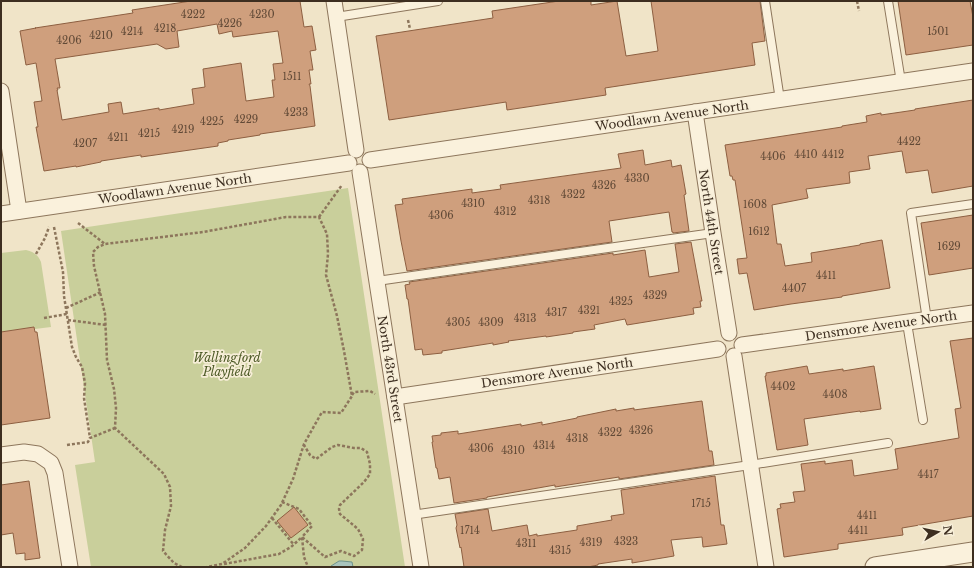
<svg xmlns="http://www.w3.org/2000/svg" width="974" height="568" viewBox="0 0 974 568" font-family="'Libre Baskerville',serif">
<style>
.green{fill:#c9cf9b}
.water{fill:#a9c4bc;stroke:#6f938a}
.building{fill:#cf9f7d;stroke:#8d5f41;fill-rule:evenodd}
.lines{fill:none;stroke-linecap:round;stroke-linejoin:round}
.service-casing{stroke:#8d765c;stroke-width:10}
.minor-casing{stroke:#8d765c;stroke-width:17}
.tertiary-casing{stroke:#8d765c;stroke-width:21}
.path{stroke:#8d765c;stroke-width:2.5;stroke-dasharray:3 2;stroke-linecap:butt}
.service{stroke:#faf1dc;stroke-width:8}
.minor{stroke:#faf1dc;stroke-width:15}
.tertiary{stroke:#faf1dc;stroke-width:19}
.labels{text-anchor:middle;stroke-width:3.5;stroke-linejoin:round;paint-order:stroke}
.number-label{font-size:10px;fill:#624a37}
.street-label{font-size:12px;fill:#3d2e20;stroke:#f7eed8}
.park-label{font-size:12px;font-style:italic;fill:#4d5a26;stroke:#f7eed8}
</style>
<rect width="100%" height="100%" fill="#f0e4c8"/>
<g class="green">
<polygon points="348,188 405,567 91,567 75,465 95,462 61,231"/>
<path d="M26 250C34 252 38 255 41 262L51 327 35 329 34 327 1 332V253Z"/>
</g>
<polygon class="water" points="339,561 342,561 352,562 353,567 331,567 331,566"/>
<g class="building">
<path d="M191 1H300L304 27 312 26 316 50 310 51 313 70H309L311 84H309L310 86 315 126 260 134V135L228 140V141L218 143V146L141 157V155L101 161V162L76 167V166L44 171 36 127H38L34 102 42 101 36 63 26 65 20 31 36 28H35L133 13 132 10ZM217 24 219 34 232 31 233 37 278 31 283 63 273 64 275 80H272L274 97 246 101 241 63 203 69 205 87 192 89 194 104 159 110V108L123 114 121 102 108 104 109 112 62 120 57 90H58L57 88H60L55 59 157 44 166 49 179 47 177 31Z"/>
<polygon points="559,1 591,1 591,5 617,1 626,56 658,51 651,1 760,1 765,41 752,43 755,65 605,88 606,95 507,110 506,102 389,120 376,36 493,18 492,11"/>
<polygon points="898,1 970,1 973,17 973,45 906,55"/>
<polygon points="973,100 973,186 932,193 928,170 906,173 902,151 868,156 870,169 849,172 850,183 806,189 808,198 772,205 777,244 781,244 785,266 812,262 811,253 860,245 860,244 882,240 890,288 842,296 842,297 791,304 754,310 747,273 739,274 737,259 747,258 735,180 733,180 732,176 730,176 725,145 842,127 842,126 867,122 866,116 881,113 881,115 915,110 915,109"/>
<polygon points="643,150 645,165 671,160 672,167 681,165 686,194 684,195 689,231 673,233 673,232 672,232 669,212 609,221 612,242 407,271 401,241 395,205 403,204 402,199 472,189 472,193 501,189 500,185 621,168 618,154"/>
<polygon points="973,215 973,268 929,275 921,223"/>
<polygon points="691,242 702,301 700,301 701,307 693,308 694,314 627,325 625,319 594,325 595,329 573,332 573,333 546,337 546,336 508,341 509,342 493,345 493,343 442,351 442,353 423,355 422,349 415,350 408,299 407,299 405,285 410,284 409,282 613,253 613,255 645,250 649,277 679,272 675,244"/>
<polygon points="34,327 35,332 37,332 50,418 1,425 1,332"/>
<polygon points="973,338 973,516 902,528 903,535 838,544 838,549 784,557 777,509 781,508 780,504 795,502 793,492 805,491 801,464 825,461 825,464 852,460 854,476 898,469 895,449 959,438 955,409 961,408 950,341"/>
<polygon points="807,366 809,374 843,369 843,371 874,366 881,409 860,412 860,411 804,419 808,445 777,450 765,376 766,376 766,373"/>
<polygon points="702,401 709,451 712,451 714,465 619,479 619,477 555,487 555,485 487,497 487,498 454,503 450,477 439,479 437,468 436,468 432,442 433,442 432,436 441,435 441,433 458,431 458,434 521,424 521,426 542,422 542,425 577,418 577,417 616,409 616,411 634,408 634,410"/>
<polygon points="715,476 721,525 724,525 727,544 703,547 702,537 671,540 674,556 632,563 632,559 598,564 598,565 588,567 464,567 461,547 460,548 456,528 457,525 455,514 488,509 492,531 527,525 529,536 537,534 537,536 577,530 577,526 612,520 611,516 624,514 621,490"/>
<polygon points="29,481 40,558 25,560 25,553 16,554 13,533 1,535 1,485"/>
<polygon points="294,507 308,525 291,538 277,521"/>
</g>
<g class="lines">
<g class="service-casing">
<g id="service">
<polyline points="765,1 780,100"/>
<polyline points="888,1 901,82"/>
<polyline points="336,17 438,1"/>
<polyline points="377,281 713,233"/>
<polyline points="927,320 911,213 973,204"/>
<polyline points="907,323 923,420"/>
<polyline points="412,515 750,465 888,443"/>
</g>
</g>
<g class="minor-casing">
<g id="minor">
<polyline points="334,1 356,150"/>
<polyline points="1,91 19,211"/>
<polyline points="695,112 713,233 729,333"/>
<polyline points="370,160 973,71"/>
<polyline points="360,172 421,567"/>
<polyline points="1,214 349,163"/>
<polyline points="742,345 973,313"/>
<polyline points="734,356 766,567"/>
<polyline points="395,397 718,349"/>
<polyline points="1,455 24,452 38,454 51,463 55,473 70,567"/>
</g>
</g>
<g class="tertiary-casing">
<polyline id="tertiary" points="875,567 973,552"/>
</g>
<g class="path">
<polyline points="857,1 859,11"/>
<polyline points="408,20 410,29"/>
<polyline points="319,217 342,185"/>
<polyline points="78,223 105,244"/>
<polyline points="54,227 63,272 64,296 72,347 76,357 82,367 85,383 84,398 90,438"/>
<polyline points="36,254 45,238 49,227"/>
<polyline points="66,308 101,292"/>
<polyline points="44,318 67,314"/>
<polyline points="68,320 106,325"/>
<polyline points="352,395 354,392 370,391 375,394"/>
<polyline points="67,445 88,442 90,438 115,428"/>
<polyline points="282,502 299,509 312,526 302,537 304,557 308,567"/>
<polyline points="272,518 294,545"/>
<polyline points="224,564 279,554 291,547 302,537 325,557 341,551 354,556 362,550 363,539 358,529 340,514 339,509 340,505 364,482 370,474 370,464 367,452 361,448 354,448 338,445 332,447 316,459 310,455 304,445"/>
<polyline points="182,567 174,563 163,551 165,530 171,506 170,487 164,474 115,428 116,408 114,389 107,360 105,314 94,266 93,252 98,247 105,244 203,232 286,217 319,217 327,234 328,254 326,275 337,316 344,351 352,396 341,413 322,412 304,444 293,479 281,505 266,526 245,548 222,564 207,567"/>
</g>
<use href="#service" class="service"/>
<use href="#minor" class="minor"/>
<use href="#tertiary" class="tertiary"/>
</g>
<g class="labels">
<g class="number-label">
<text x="193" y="18">4222</text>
<text x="262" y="18">4230</text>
<text x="230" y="27">4226</text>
<text x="165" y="32">4218</text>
<text x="132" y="35">4214</text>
<text x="938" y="35">1501</text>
<text x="101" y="39">4210</text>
<text x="69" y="44">4206</text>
<text x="292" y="80">1511</text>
<text x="296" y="116">4233</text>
<text x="246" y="123">4229</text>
<text x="212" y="125">4225</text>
<text x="183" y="133">4219</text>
<text x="149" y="137">4215</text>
<text x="118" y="141">4211</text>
<text x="909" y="145">4422</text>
<text x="85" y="147">4207</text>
<text x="806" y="158">4410</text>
<text x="833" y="158">4412</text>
<text x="773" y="160">4406</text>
<text x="637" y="182">4330</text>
<text x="604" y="189">4326</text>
<text x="573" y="198">4322</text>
<text x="539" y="204">4318</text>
<text x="473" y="207">4310</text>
<text x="755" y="208">1608</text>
<text x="505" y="215">4312</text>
<text x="441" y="219">4306</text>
<text x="759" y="235">1612</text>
<text x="949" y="250">1629</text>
<text x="826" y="279">4411</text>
<text x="794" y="292">4407</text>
<text x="655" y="299">4329</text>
<text x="621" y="305">4325</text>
<text x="589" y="314">4321</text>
<text x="556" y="316">4317</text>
<text x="525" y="322">4313</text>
<text x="458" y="326">4305</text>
<text x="491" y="326">4309</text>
<text x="783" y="390">4402</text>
<text x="835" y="398">4408</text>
<text x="641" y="434">4326</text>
<text x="610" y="436">4322</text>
<text x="577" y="442">4318</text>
<text x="544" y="449">4314</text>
<text x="481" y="452">4306</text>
<text x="513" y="454">4310</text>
<text x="928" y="478">4417</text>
<text x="701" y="507">1715</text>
<text x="867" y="519">4411</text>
<text x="470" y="534">1714</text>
<text x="858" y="534">4411</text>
<text x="626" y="545">4323</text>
<text x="591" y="546">4319</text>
<text x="526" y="547">4311</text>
<text x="560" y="554">4315</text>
</g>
<g class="street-label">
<text transform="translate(672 116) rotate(-8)" y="4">Woodlawn Avenue North</text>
<text transform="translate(175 189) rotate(-8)" y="4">Woodlawn Avenue North</text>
<text transform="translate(711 222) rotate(81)" y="4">North 44th Street</text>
<text transform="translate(881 326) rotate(-8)" y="4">Densmore Avenue North</text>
<text transform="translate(390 369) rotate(81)" y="4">North 43rd Street</text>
<text transform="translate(557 373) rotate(-8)" y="4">Densmore Avenue North</text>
</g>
<g class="park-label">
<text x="227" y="362">Wallingford<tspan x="227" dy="14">Playfield</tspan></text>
</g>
</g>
<rect width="974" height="568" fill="none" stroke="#3d2e20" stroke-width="4"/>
<g transform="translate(938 532) rotate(81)" stroke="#f7eed8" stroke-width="3" paint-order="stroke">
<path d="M0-3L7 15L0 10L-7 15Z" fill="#3d2e20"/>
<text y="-6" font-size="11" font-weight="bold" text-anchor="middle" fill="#3d2e20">N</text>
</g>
</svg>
